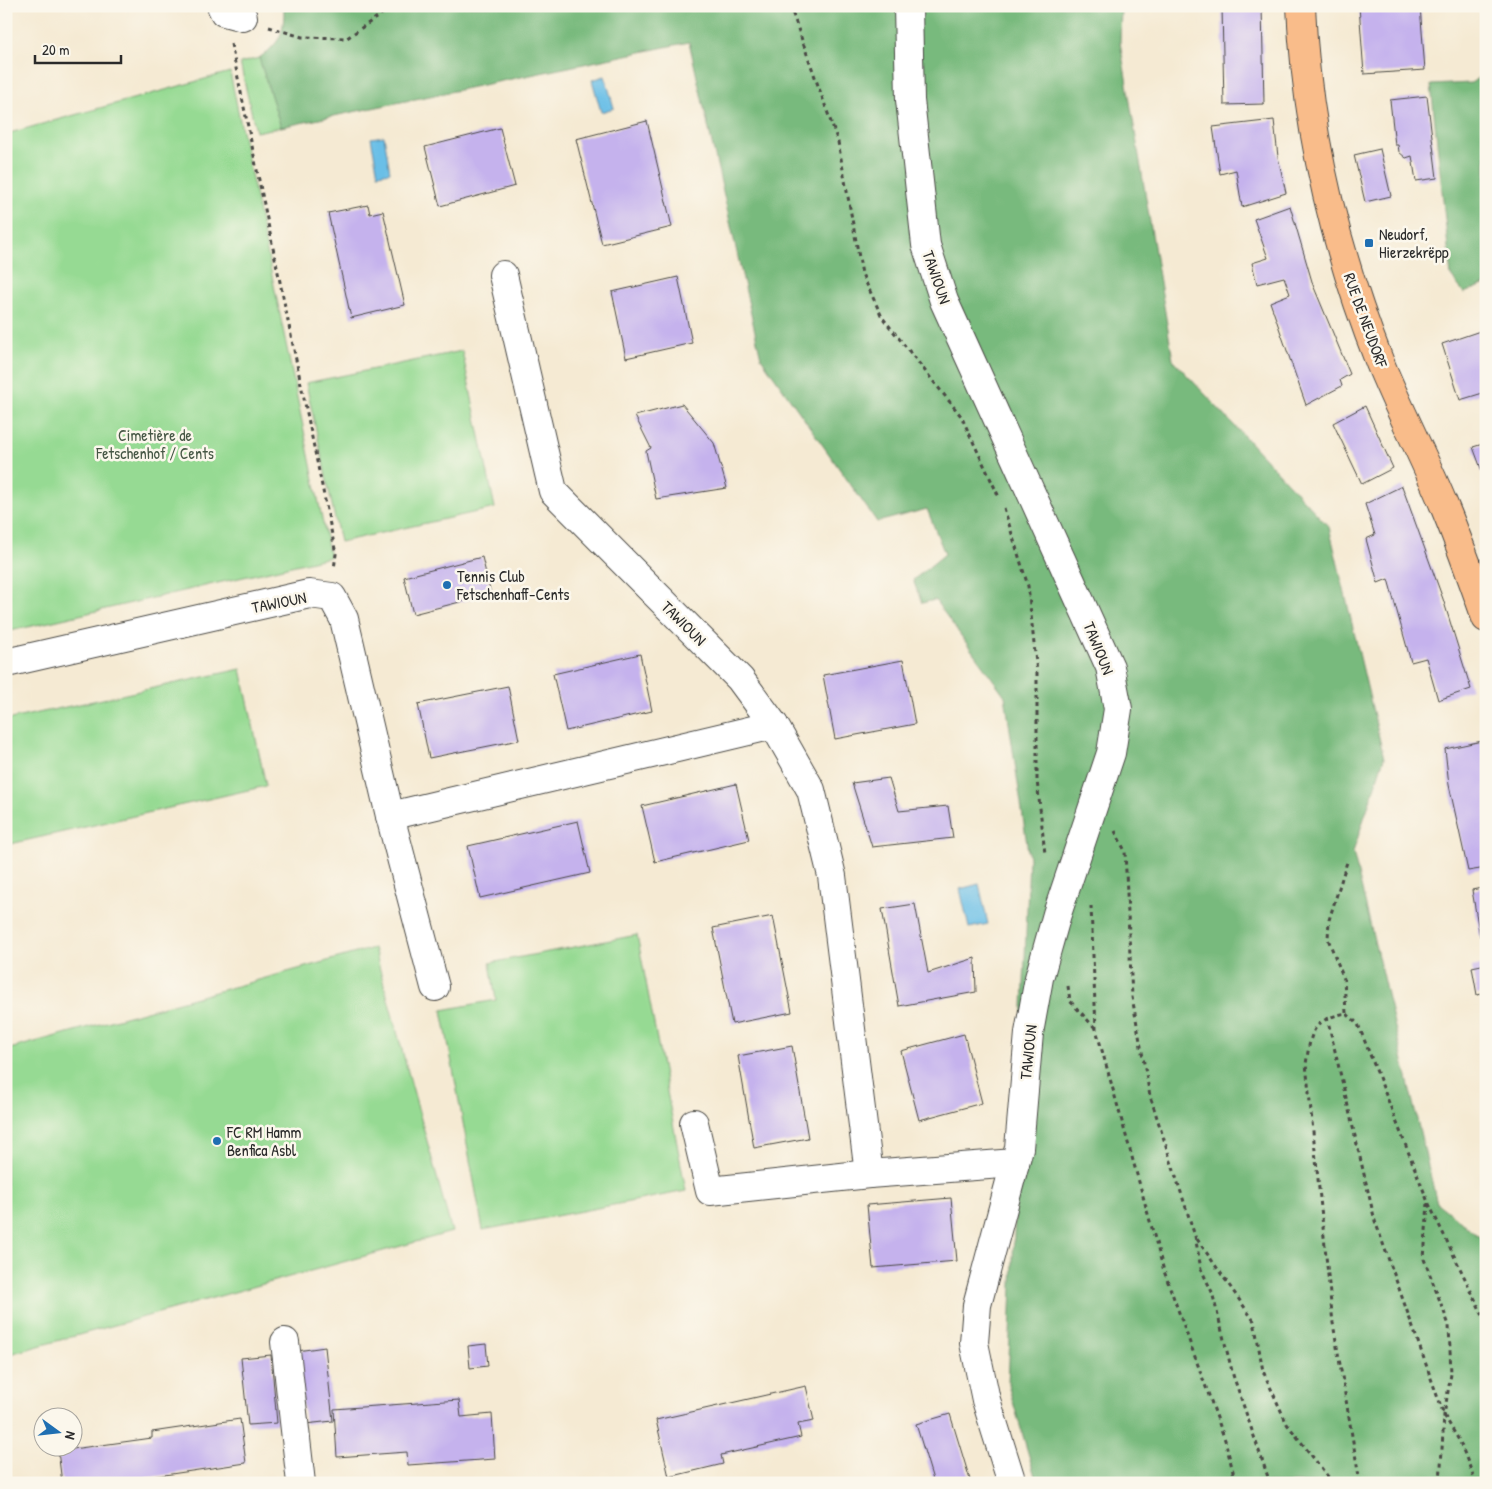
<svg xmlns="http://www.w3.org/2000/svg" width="1492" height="1489" viewBox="0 0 1492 1489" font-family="'Patrick Hand',sans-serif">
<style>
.green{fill:#96da93;stroke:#60825f}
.forest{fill:#78ba7d;stroke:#527254}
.water{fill:#6bbfe7;stroke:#4b7589}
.building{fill:#c5b2ed}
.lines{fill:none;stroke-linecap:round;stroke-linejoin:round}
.minor-casing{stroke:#494844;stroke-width:30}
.major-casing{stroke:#494844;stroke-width:30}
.path{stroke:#494844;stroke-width:3;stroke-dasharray:4 4;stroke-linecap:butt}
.minor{stroke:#fff;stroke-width:28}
.major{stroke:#f9bc8a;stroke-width:28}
.poi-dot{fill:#1f6fb2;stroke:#fbf7ec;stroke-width:2}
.labels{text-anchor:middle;stroke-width:5;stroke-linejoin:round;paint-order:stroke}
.poi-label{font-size:16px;fill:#2b2b2b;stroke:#fbf7ec;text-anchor:start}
.street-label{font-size:16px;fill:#2b2b2b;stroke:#fbf7ec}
.park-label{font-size:16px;fill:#465745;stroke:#fbf7ec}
</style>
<rect width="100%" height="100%" fill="#fbf7ec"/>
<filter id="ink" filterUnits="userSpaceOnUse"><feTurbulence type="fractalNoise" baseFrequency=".02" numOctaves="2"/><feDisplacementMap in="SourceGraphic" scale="10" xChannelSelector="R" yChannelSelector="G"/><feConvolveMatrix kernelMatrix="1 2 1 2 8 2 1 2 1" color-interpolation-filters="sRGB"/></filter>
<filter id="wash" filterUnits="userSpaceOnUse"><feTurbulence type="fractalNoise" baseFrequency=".0096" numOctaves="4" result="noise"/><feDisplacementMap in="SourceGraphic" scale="20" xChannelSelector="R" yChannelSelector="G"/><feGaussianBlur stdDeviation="1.12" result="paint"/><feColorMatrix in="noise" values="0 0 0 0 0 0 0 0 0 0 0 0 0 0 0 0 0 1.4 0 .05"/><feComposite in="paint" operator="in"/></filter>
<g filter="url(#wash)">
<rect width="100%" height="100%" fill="#f5ead3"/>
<g class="green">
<polygon points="259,58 281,127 256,132 240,63"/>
<polygon points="230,72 330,557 6,632 6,134"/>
<polygon points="462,351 495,508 340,542 306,383"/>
<polygon points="241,669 266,786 6,845 6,720"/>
<polygon points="637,935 686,1191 483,1230 442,1010 496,1000 490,963"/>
<polygon points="374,948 452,1232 6,1355 6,1050"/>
</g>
<g class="forest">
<path d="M284 6H1121L1120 42 1173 360 1329 527 1384 758 1353 852 1437 1203 1486 1242V1483H1037L1008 1385 1029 858 1005 696 935 600 922 603 913 580 945 554 927 509 877 522 761 358 689 42 281 127 259 58C281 42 284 34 284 6Z"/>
<polygon points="1486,73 1486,284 1464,293 1451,276 1431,85 1471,83"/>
</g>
<g class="water">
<polygon points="605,76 614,108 601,112 592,80"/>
<polygon points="384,136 390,172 378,174 371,138"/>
<polygon points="979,884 988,924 969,928 960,889"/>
</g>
<g id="blocks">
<g class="building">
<polygon points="1222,6 1262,6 1264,104 1224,105"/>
<polygon points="1359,6 1420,6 1425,70 1364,74"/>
<polygon points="1427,96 1437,178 1416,181 1412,156 1406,158 1399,152 1398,145 1395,145 1390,100"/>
<polygon points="1274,120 1278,157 1286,193 1242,207 1236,170 1220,174 1213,127"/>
<polygon points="647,121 672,227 602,244 576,139"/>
<polygon points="500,128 515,186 440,206 425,147"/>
<polygon points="1380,149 1391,196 1365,202 1354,155"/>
<polygon points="368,205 370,214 383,211 405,305 351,318 328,213"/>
<polygon points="1290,206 1313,285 1350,374 1340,380 1342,386 1306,405 1270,302 1290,294 1284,277 1257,284 1252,263 1268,258 1254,219"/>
<polygon points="678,277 692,343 626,358 612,292"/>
<polygon points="1486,329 1486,392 1460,400 1442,344"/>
<polygon points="682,404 714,443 727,488 656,499 646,451 651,448 635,416"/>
<polygon points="1365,406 1393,468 1362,484 1333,423"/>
<polygon points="1486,443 1486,482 1473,447"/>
<polygon points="1402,486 1443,599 1471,689 1438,700 1426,658 1411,662 1388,579 1378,583 1366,539 1375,535 1365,504"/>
<polygon points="482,557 491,594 413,614 404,577"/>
<polygon points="640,654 652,711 566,731 553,674"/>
<polygon points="903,660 915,724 835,739 823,675"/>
<polygon points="508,686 519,740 429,758 418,704"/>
<polygon points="1482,741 1486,766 1486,868 1468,871 1449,785 1445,749"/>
<polygon points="889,778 899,811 948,806 953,838 872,847 852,783"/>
<polygon points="736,784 749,840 655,862 642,806"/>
<polygon points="578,821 590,873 480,898 468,846"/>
<polygon points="1486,887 1486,936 1480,937 1472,890"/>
<polygon points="915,904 928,973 975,958 976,992 899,1006 882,909"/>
<polygon points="773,916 792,1012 732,1024 713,928"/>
<polygon points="1486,964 1486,993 1477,995 1472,967"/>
<polygon points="964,1034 982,1103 919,1120 901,1051"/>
<polygon points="792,1046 808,1138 754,1148 738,1056"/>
<polygon points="951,1198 957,1261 873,1268 867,1205"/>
<polygon points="486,1344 488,1366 470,1368 468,1346"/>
<polygon points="325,1347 333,1421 305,1424 297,1351"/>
<polygon points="271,1355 277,1423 248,1425 241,1358"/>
<polygon points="806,1386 814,1421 798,1424 801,1437 721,1455 723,1464 669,1477 656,1420"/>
<polygon points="459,1400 461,1417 492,1414 495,1459 408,1465 407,1452 337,1457 334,1409"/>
<polygon points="950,1414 971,1483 934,1483 916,1424"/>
<polygon points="240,1419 246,1463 110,1483 62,1483 58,1451 152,1438 152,1432"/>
</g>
</g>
</g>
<g filter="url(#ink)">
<use href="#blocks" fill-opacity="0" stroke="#494844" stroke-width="1"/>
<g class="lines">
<g class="minor-casing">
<g id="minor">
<polyline points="221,6 224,12 243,17"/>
<polyline points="908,6 910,100 926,245 944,301 1110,667 1118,709 1111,753 1057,914 1039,978 1029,1033 1019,1148 977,1305 974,1343 986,1400 1012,1483"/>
<polyline points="503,275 553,491 740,679 774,725 811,790 832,876 869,1174"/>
<polyline points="6,663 309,594 332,597 344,619 390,816 435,987"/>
<polyline points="390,816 774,725"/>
<polyline points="694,1123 710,1191 869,1174 1015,1163"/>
<polyline points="285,1342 301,1483"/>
</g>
</g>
<g class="major-casing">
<path id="major" d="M1301 6C1306 129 1335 249 1380 363 1400 412 1425 459 1445 508 1460 544 1473 581 1486 618"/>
</g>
<g class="path">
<polyline points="790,6 838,142 862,274 882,317 961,416 999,497"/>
<polyline points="269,27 302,37 347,38 393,6"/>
<polyline points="231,44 336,554 334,569"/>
<polyline points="1004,508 1028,586 1037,673 1037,780 1045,854"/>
<polyline points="1115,831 1125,851 1132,997 1150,1096 1195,1236 1201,1269 1212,1292 1233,1375 1270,1483"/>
<polyline points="1091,906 1096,1029 1164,1271 1225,1440 1236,1483"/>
<polyline points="1068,986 1070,1001 1096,1029"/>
<polyline points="1346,1013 1344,979 1328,939 1329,920 1347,862"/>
<polyline points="1327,1017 1375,1221 1444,1415 1460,1442 1476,1483"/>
<polyline points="1428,1203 1424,1259 1449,1325 1451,1374 1444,1415 1440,1483"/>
<polyline points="1197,1239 1254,1321 1263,1371 1287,1424 1333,1483"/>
<path d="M1360 1483 1333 1323 1306 1064C1311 1033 1311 1020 1346 1013L1358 1024 1428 1202 1486 1322"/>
</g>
<use href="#minor" class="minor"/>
<use href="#major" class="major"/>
</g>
</g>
<g class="poi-dot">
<rect x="1364" y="238" width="10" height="10" rx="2.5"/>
<circle cx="447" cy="585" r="5"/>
<circle cx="217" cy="1141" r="5"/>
</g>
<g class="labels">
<g class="poi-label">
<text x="1379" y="240">Neudorf,<tspan x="1379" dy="18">Hierzekrëpp</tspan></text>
<text x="457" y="582">Tennis Club<tspan x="457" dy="18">Fetschenhaff-Cents</tspan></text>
<text x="227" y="1138">FC RM Hamm<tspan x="227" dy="18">Benfica Asbl</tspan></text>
</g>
<g class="street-label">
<text transform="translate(937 277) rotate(71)" y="6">TAWIOUN</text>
<text transform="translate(1366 320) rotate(70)" y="6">RUE DE NEUDORF</text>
<text transform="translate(279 602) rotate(-11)" y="6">TAWIOUN</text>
<text transform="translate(684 623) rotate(45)" y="6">TAWIOUN</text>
<text transform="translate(1099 648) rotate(68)" y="6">TAWIOUN</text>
<text transform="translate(1028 1052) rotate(-84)" y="6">TAWIOUN</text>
</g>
<g class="park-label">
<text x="155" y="441">Cimetière de<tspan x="155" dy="18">Fetschenhof / Cents</tspan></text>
</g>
</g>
<rect width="1492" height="1489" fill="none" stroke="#fbf7ec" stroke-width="25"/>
<g transform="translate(58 1432) rotate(105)"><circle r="24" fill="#fbf7ec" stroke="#a8a59f"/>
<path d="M0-4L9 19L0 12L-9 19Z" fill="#1f6fb2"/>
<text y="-8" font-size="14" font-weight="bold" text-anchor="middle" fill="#2b2b2b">N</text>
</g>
<path d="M35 55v8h86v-8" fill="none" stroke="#2b2b2b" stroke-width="2.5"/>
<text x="42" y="55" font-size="15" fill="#2b2b2b" stroke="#fbf7ec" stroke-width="4" paint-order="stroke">20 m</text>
</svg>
